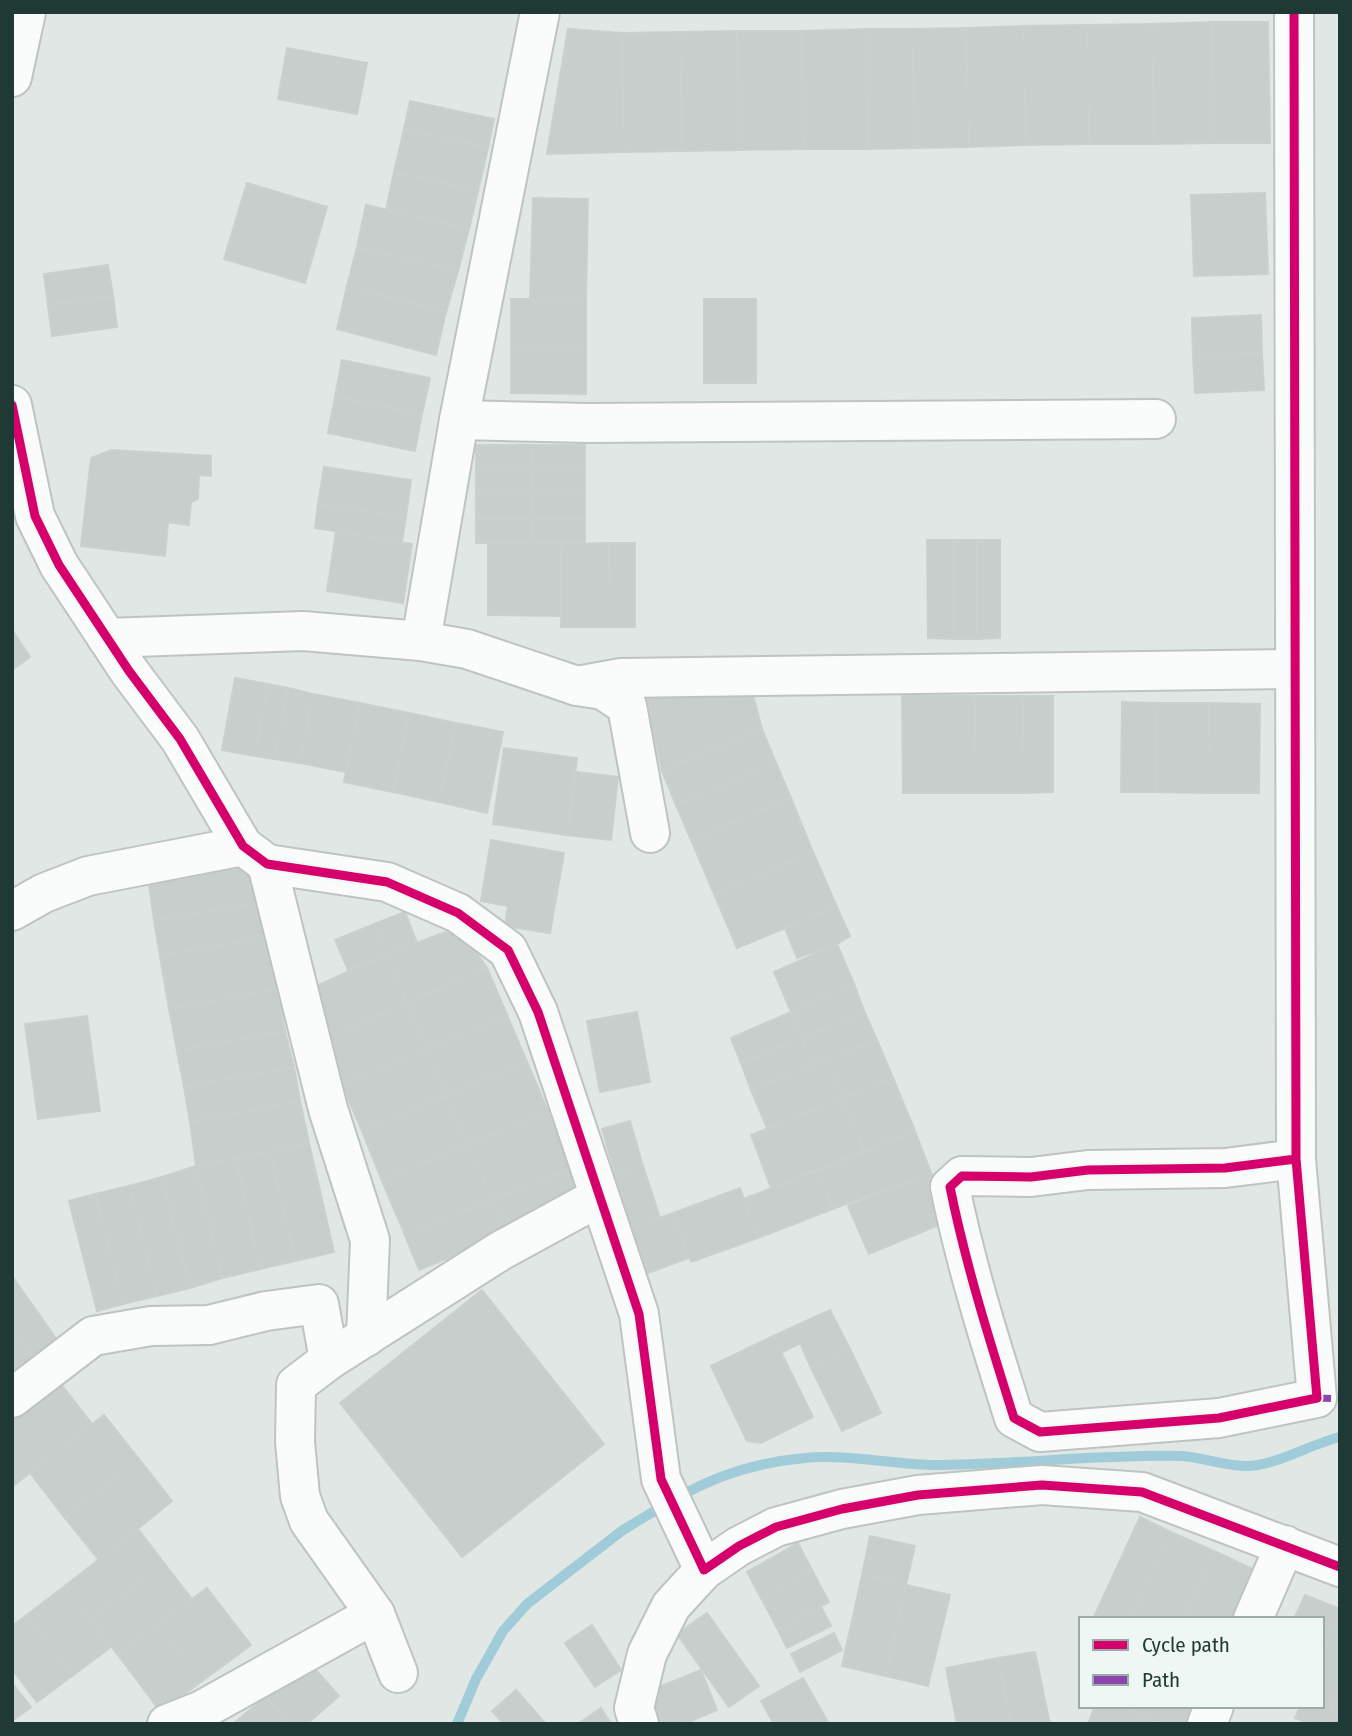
<svg xmlns="http://www.w3.org/2000/svg" width="1352" height="1736" viewBox="0 0 1352 1736" font-family="'Fira Sans Condensed',sans-serif">
<style>
.lines{fill:none;stroke-linecap:round;stroke-linejoin:round}
.stream{stroke:#9fccd8;stroke-width:10}
.building{fill:#c8cecc;stroke:#cad0ce;stroke-width:2}
.minor-casing{stroke:#bec4c2;stroke-width:42}
.minor{stroke:#fafbfb;stroke-width:38}
.quiet{stroke:#8e44ad;stroke-width:7;stroke-dasharray:14 7;stroke-linecap:butt}
.cycleway-casing{stroke:#eef7f3;stroke-width:13}
.cycleway{stroke:#d6006c;stroke-width:9}
</style>
<rect width="100%" height="100%" fill="#e1e7e5"/>
<g class="lines">
<g class="stream">
<path d="M679 1497C717 1475 760 1462 805 1458 846 1454 890 1464 932 1465 1015 1465 1098 1454 1181 1456 1203 1457 1228 1467 1249 1466 1276 1465 1311 1444 1340 1437"/>
<polyline points="457,1724 476,1679 503,1631 527,1604 623,1530 666,1504"/>
</g>
</g>
<g class="building">
<polygon points="1212,22 1214,143 1154,144 1152,24"/>
<polygon points="1212,22 1268,22 1270,143 1214,143"/>
<polygon points="1152,24 1154,144 1089,144 1087,25"/>
<polygon points="1087,25 1089,144 1026,145 1023,26"/>
<polygon points="1023,26 1026,145 969,147 966,28"/>
<polygon points="966,28 969,147 915,148 912,29"/>
<polygon points="568,29 622,33 624,152 547,154"/>
<polygon points="866,29 868,149 803,149 801,31"/>
<polygon points="866,29 912,29 915,148 868,149"/>
<polygon points="737,31 739,150 682,151 680,32"/>
<polygon points="737,31 801,31 803,149 739,150"/>
<polygon points="680,32 682,151 624,152 622,33"/>
<polygon points="287,48 367,63 357,114 278,99"/>
<polygon points="410,101 494,119 488,148 404,129"/>
<polygon points="404,129 488,148 478,191 394,172"/>
<polygon points="394,172 478,191 469,229 386,210"/>
<polygon points="247,183 327,207 305,283 224,259"/>
<polygon points="1265,193 1268,274 1194,276 1191,195"/>
<polygon points="533,198 588,199 586,299 530,299"/>
<polygon points="366,205 469,229 458,271 357,247"/>
<polygon points="357,247 458,271 446,312 347,286"/>
<polygon points="108,265 113,296 48,305 44,274"/>
<polygon points="347,286 446,312 436,355 337,329"/>
<polygon points="113,296 117,327 52,336 48,305"/>
<polygon points="511,299 586,299 586,349 511,348"/>
<rect x="704" y="299" width="52" height="84"/>
<polygon points="1261,315 1262,353 1193,356 1192,318"/>
<polygon points="511,348 586,349 586,394 511,393"/>
<polygon points="1262,353 1264,390 1195,393 1193,356"/>
<polygon points="342,360 430,378 422,414 335,397"/>
<polygon points="335,397 422,414 415,451 328,433"/>
<rect x="476" y="445" width="55" height="24"/>
<polygon points="531,445 585,445 585,470 531,469"/>
<polygon points="112,450 211,456 211,476 199,475 198,499 191,502 189,525 168,522 165,556 81,546 91,458"/>
<polygon points="324,467 411,480 406,517 318,504"/>
<rect x="476" y="469" width="55" height="25"/>
<polygon points="531,469 585,470 585,494 531,494"/>
<rect x="476" y="494" width="55" height="25"/>
<rect x="531" y="494" width="54" height="25"/>
<polygon points="318,504 406,517 402,542 315,528"/>
<rect x="476" y="519" width="55" height="24"/>
<rect x="531" y="519" width="54" height="24"/>
<polygon points="336,532 412,544 403,603 327,591"/>
<polygon points="927,540 954,540 954,639 928,638"/>
<rect x="954" y="540" width="23" height="99"/>
<polygon points="977,540 1000,540 1000,638 977,639"/>
<polygon points="488,543 561,544 561,616 488,615"/>
<polygon points="609,543 608,627 561,627 561,544"/>
<polygon points="609,543 635,543 635,627 608,627"/>
<polygon points="12,630 30,657 12,670"/>
<polygon points="235,678 268,684 255,756 222,750"/>
<polygon points="268,684 288,688 274,759 255,756"/>
<polygon points="288,688 313,694 300,763 274,759"/>
<polygon points="313,694 360,703 346,772 300,763"/>
<polygon points="753,695 762,729 662,771 646,698"/>
<polygon points="902,696 975,696 976,793 903,793"/>
<polygon points="975,696 1023,696 1024,793 976,793"/>
<polygon points="1023,696 1053,696 1053,792 1024,793"/>
<polygon points="1122,702 1157,703 1156,792 1121,792"/>
<polygon points="360,703 409,713 393,792 344,782"/>
<polygon points="1157,703 1209,703 1208,793 1156,792"/>
<polygon points="1209,703 1260,704 1259,793 1208,793"/>
<polygon points="409,713 456,723 439,802 393,792"/>
<polygon points="456,723 503,732 487,813 439,802"/>
<polygon points="762,729 776,763 676,805 662,771"/>
<polygon points="504,748 577,758 567,835 493,824"/>
<polygon points="776,763 791,798 691,840 676,805"/>
<polygon points="576,772 618,777 611,840 567,835"/>
<polygon points="791,798 813,852 714,894 691,840"/>
<polygon points="491,840 564,853 550,933 505,926 508,906 481,901"/>
<polygon points="813,852 837,907 737,948 714,894"/>
<polygon points="254,866 261,903 154,920 149,884"/>
<polygon points="261,903 267,938 160,956 154,920"/>
<polygon points="837,907 850,936 837,944 797,958 785,928"/>
<polygon points="405,912 417,943 387,954 374,924"/>
<polygon points="374,924 387,954 348,970 335,940"/>
<polygon points="459,927 487,968 407,1003 387,954"/>
<polygon points="267,938 277,989 169,1009 160,956"/>
<polygon points="837,944 854,984 791,1012 774,972"/>
<polygon points="387,954 407,1003 328,1038 316,986"/>
<polygon points="487,968 507,1015 427,1050 407,1003"/>
<polygon points="854,984 865,1013 802,1038 791,1012"/>
<polygon points="277,989 285,1031 177,1051 169,1009"/>
<polygon points="407,1003 427,1050 342,1085 328,1038"/>
<polygon points="637,1012 650,1082 600,1092 587,1021"/>
<polygon points="791,1012 802,1038 741,1063 731,1038"/>
<polygon points="865,1013 877,1040 813,1066 802,1038"/>
<polygon points="507,1015 527,1062 446,1095 427,1050"/>
<polygon points="87,1016 100,1111 38,1119 25,1024"/>
<polygon points="285,1031 294,1067 184,1087 177,1051"/>
<polygon points="802,1038 813,1066 751,1090 741,1063"/>
<polygon points="877,1040 893,1078 843,1098 828,1059"/>
<polygon points="427,1050 446,1095 362,1131 342,1085"/>
<polygon points="828,1059 843,1098 767,1128 751,1090"/>
<polygon points="527,1062 548,1111 467,1145 446,1095"/>
<polygon points="294,1067 300,1101 190,1122 184,1087"/>
<polygon points="893,1078 915,1131 864,1151 843,1098"/>
<polygon points="446,1095 467,1145 382,1181 362,1131"/>
<polygon points="843,1098 864,1151 771,1188 751,1135"/>
<polygon points="300,1101 309,1143 196,1166 190,1122"/>
<polygon points="548,1111 572,1168 493,1199 467,1145"/>
<polygon points="630,1121 643,1166 615,1174 602,1129"/>
<polygon points="915,1131 931,1173 833,1209 818,1171"/>
<polygon points="309,1143 334,1252 295,1261 270,1151"/>
<polygon points="467,1145 493,1199 405,1235 382,1181"/>
<polygon points="270,1151 295,1261 260,1269 236,1159"/>
<polygon points="236,1159 260,1269 222,1278 196,1166"/>
<polygon points="196,1166 222,1278 190,1288 162,1177"/>
<polygon points="643,1166 660,1218 631,1228 615,1174"/>
<polygon points="572,1168 583,1196 505,1228 493,1199"/>
<polygon points="818,1171 833,1209 758,1238 743,1199"/>
<polygon points="931,1173 951,1220 869,1254 848,1206"/>
<polygon points="162,1177 190,1288 157,1296 129,1186"/>
<polygon points="129,1186 157,1296 123,1304 95,1194"/>
<polygon points="740,1188 758,1238 691,1262 673,1213"/>
<polygon points="95,1194 123,1304 97,1311 69,1201"/>
<polygon points="493,1199 507,1234 419,1270 405,1235"/>
<polygon points="673,1213 689,1258 648,1273 631,1228"/>
<polygon points="12,1276 60,1344 37,1361 12,1326"/>
<polygon points="482,1290 604,1444 462,1557 340,1403"/>
<polygon points="830,1310 850,1349 811,1368 800,1343 781,1353 773,1336"/>
<polygon points="12,1326 37,1361 17,1374 12,1367"/>
<polygon points="773,1336 813,1417 761,1443 747,1441 711,1366"/>
<polygon points="850,1349 881,1413 842,1431 811,1368"/>
<polygon points="60,1383 92,1424 12,1487 12,1420"/>
<polygon points="104,1415 139,1459 65,1518 30,1473"/>
<polygon points="139,1459 172,1501 99,1560 65,1518"/>
<polygon points="1140,1517 1171,1532 1130,1619 1093,1619"/>
<polygon points="138,1529 164,1563 91,1619 65,1586"/>
<polygon points="1171,1532 1214,1551 1184,1619 1130,1619"/>
<polygon points="870,1536 915,1546 906,1585 862,1575"/>
<polygon points="798,1543 812,1570 761,1598 747,1572"/>
<polygon points="1214,1551 1255,1570 1232,1619 1184,1619"/>
<polygon points="164,1563 192,1599 118,1655 91,1619"/>
<polygon points="812,1570 829,1602 778,1630 761,1598"/>
<polygon points="862,1575 906,1585 886,1676 842,1666"/>
<polygon points="906,1585 950,1595 928,1686 886,1676"/>
<polygon points="65,1586 111,1647 72,1676 27,1615"/>
<polygon points="207,1588 251,1645 202,1681 159,1624"/>
<polygon points="1305,1595 1340,1609 1322,1652 1322,1619 1294,1619"/>
<polygon points="821,1607 831,1626 787,1648 778,1630"/>
<polygon points="1340,1609 1340,1687 1325,1724 1310,1724 1295,1718 1300,1706 1322,1706 1322,1652"/>
<polygon points="707,1613 759,1686 729,1707 677,1634"/>
<polygon points="27,1615 72,1676 37,1702 12,1669 12,1626"/>
<polygon points="159,1624 202,1681 161,1712 118,1655"/>
<polygon points="592,1625 621,1670 595,1687 565,1643"/>
<polygon points="834,1633 842,1650 800,1672 791,1654"/>
<polygon points="1035,1652 1050,1724 1011,1724 998,1658"/>
<polygon points="998,1658 1011,1724 957,1724 946,1668"/>
<polygon points="311,1668 316,1670 339,1696 307,1724 289,1724 266,1696"/>
<polygon points="701,1670 717,1710 684,1724 659,1724 646,1692"/>
<polygon points="803,1678 829,1724 774,1724 761,1701"/>
<polygon points="12,1683 31,1707 12,1721"/>
<polygon points="1340,1687 1340,1724 1325,1724"/>
<polygon points="516,1690 546,1724 503,1724 501,1721 492,1711"/>
<polygon points="266,1696 289,1724 233,1724"/>
<polygon points="1095,1706 1120,1706 1157,1724 1088,1724"/>
<polygon points="1120,1706 1191,1706 1194,1708 1186,1724 1157,1724"/>
<polygon points="601,1708 611,1724 578,1724"/>
</g>
<g class="lines">
<g class="minor-casing">
<g id="minor">
<path d="M1294 12 1296 1159 1317 1398 1219 1418 1040 1432 1014 1418C990 1342 966 1266 950 1187L962 1176 1031 1177 1088 1170 1225 1168 1296 1159"/>
<polyline points="12,77 26,12"/>
<polyline points="12,405 35,516 59,565 129,671 180,739 243,846 267,864 387,882 458,913 508,950 538,1012 639,1314 661,1479 704,1570 739,1546 776,1527 842,1509 918,1495 1042,1485 1142,1492 1340,1567"/>
<polyline points="459,420 589,423 1156,419"/>
<polyline points="107,638 303,631 421,641 467,649 577,686 603,690 627,706 650,833"/>
<polyline points="421,641 459,420 540,12"/>
<polyline points="577,686 621,678 1295,669"/>
<polyline points="267,864 328,1109 370,1240 366,1337"/>
<polyline points="12,911 44,893 88,876 243,846"/>
<polyline points="12,1398 93,1336 151,1326 209,1325 266,1311 319,1304 329,1360"/>
<polyline points="1253,1619 1285,1545"/>
<polyline points="398,1673 375,1614 309,1521 300,1496 295,1442 296,1385 329,1360 500,1251 599,1197"/>
<polyline points="167,1724 200,1711 375,1614"/>
<polyline points="639,1724 634,1708 647,1654 671,1606 704,1570"/>
<polyline points="1207,1724 1214,1706"/>
</g>
</g>
<use href="#minor" class="minor"/>
<polyline class="quiet" points="1317,1398 1340,1399"/>
<g class="cycleway-casing">
<g id="cycleway">
<path d="M1294 12 1296 1159 1317 1398 1219 1418 1040 1432 1014 1418C990 1342 966 1266 950 1187L962 1176 1031 1177 1088 1170 1225 1168 1296 1159"/>
<polyline points="12,405 35,516 59,565 129,671 180,739 243,846 267,864 387,882 458,913 508,950 538,1012 639,1314 661,1479 704,1570 739,1546 776,1527 842,1509 918,1495 1042,1485 1142,1492 1340,1567"/>
</g>
</g>
<use href="#cycleway" class="cycleway"/>
</g>
<rect width="1352" height="1736" fill="none" stroke="#1f3a35" stroke-width="28"/>
<rect x="1079" y="1617" width="245" height="91" fill="#eef7f3" stroke="#9baba7" stroke-width="2"/>
<rect x="1093" y="1640" width="35" height="10" fill="#d6006c" stroke="#9baba7" stroke-width="2"/>
<text x="1142" y="1652" font-size="21" fill="#1f3a35">Cycle path</text>
<rect x="1093" y="1675" width="35" height="10" fill="#8e44ad" stroke="#9baba7" stroke-width="2"/>
<text x="1142" y="1687" font-size="21" fill="#1f3a35">Path</text>
</svg>
